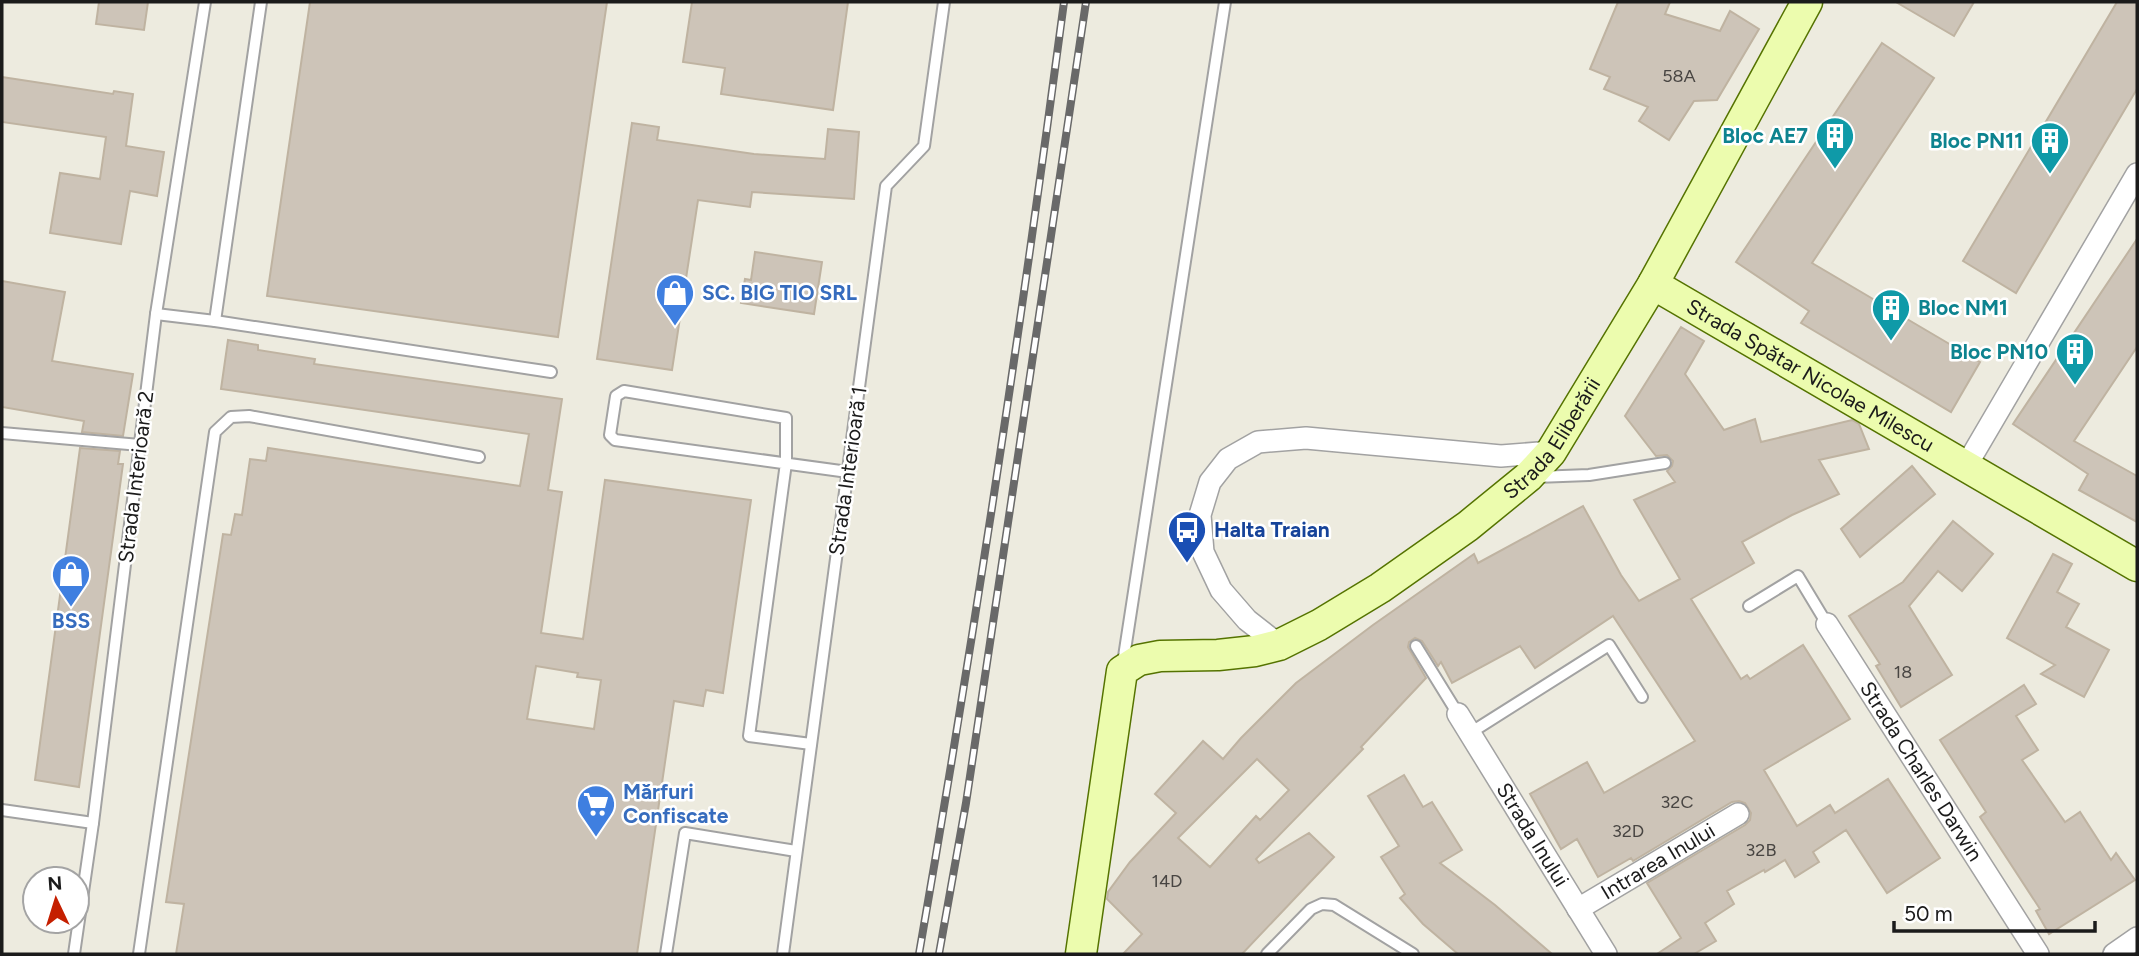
<svg xmlns="http://www.w3.org/2000/svg" width="2139" height="956" viewBox="0 0 2139 956" font-family="Figtree,sans-serif">
<style>
.building{fill:#cdc4b8;stroke:#bfb3a1;stroke-width:2;fill-rule:evenodd}
.lines{fill:none;stroke-linecap:round;stroke-linejoin:round}
.lane-casing{stroke:#a2a2a2;stroke-width:14}
.street-casing{stroke:#a2a2a2;stroke-width:24}
.secondary-casing{stroke:#557300;stroke-width:33}
.lane{stroke:#fff;stroke-width:10}
.street{stroke:#fff;stroke-width:21}
.secondary{stroke:#ecfcae;stroke-width:30}
.rail-casing{stroke:#696969;stroke-width:8}
.rail{stroke:#fff;stroke-width:5;stroke-dasharray:16;stroke-linecap:butt}
.labels{text-anchor:middle;stroke-width:5;stroke-linejoin:round;paint-order:stroke}
.number-label{font-size:18px;fill:#484542}
.culture-label{font-size:21px;font-weight:bold;fill:#0d838f;stroke:#fff;text-anchor:end}
.shop-label{font-size:21px;font-weight:bold;fill:#366cbe;stroke:#fff;text-anchor:start}
.street-label{font-size:21px;fill:#1b1b1b;stroke:#fff}
.transit-label{font-size:21px;font-weight:bold;fill:#164399;stroke:#fff;text-anchor:start}
</style>
<rect width="100%" height="100%" fill="#edebdf"/>
<g class="building">
<polygon points="99,2 148,2 144,30 96,24"/>
<polygon points="310,2 607,2 558,337 267,296"/>
<polygon points="692,2 848,2 833,110 721,94 725,68 683,62"/>
<polygon points="1618,2 1670,2 1665,14 1720,31 1730,11 1759,29 1717,100 1694,101 1669,140 1639,121 1648,107 1604,89 1610,77 1590,69"/>
<polygon points="1896,2 1974,2 1954,36"/>
<polygon points="2117,2 2137,2 2137,89 2016,293 1963,261"/>
<polygon points="1882,43 1934,78 1812,263 1980,362 1951,412 1801,323 1809,311 1736,262"/>
<polygon points="2,77 113,94 114,91 133,94 126,146 164,152 157,196 130,191 121,244 50,233 60,173 100,179 106,137 2,122"/>
<polygon points="632,123 659,127 657,140 754,154 825,159 828,129 859,132 854,199 752,192 750,207 698,200 672,370 597,359"/>
<polygon points="2137,239 2137,347 2074,441 2137,476 2137,522 2079,490 2088,474 2013,424"/>
<polygon points="755,252 822,262 814,314 741,303 745,279 751,280"/>
<polygon points="2,281 65,292 52,361 133,374 123,436 82,432 84,421 2,407"/>
<path d="M1681 327 1704 341 1685 374 1724 430 1755 419 1761 442 1852 420 1859 424 1869 449 1819 460 1839 494 1792 515 1742 542 1754 563 1691 599 1741 679 1747 675 1750 679 1803 645 1850 719 1764 770 1797 826 1830 805 1835 813 1888 779 1940 858 1887 893 1846 830 1813 852 1819 862 1795 877 1785 860 1765 872 1764 870 1727 891 1734 904 1705 923 1716 941 1694 954H1657L1681 938 1647 883 1745 825 1750 820 1751 813 1745 803 1739 801 1732 802 1633 861 1631 858 1598 877 1577 839 1561 849 1530 794 1587 762 1604 793 1695 741 1613 616 1535 668 1520 646 1452 683 1441 662 1438 666 1422 641 1415 638 1409 642 1408 647 1426 678 1361 747 1363 749 1256 859 1259 863 1309 833 1334 857 1242 954H1123L1142 934 1107 899 1108 892 1130 862 1176 813 1155 794 1203 741 1223 759 1241 738 1296 683 1373 625 1474 554 1478 563 1583 506 1621 575 1639 601 1680 579 1634 500 1675 482 1667 471 1672 466 1673 461 1667 455 1656 456 1625 416ZM1257 759 1289 790 1260 820 1256 816 1210 867 1178 838Z"/>
<path d="M228 340 258 345V350L315 359 314 364 562 399 548 490 562 492 541 633 583 639 605 480 751 500 723 693 706 690 703 706 674 701 637 954H176L184 904 166 902 223 534 231 535 235 514 242 515 250 459 266 461 268 448 520 486 529 434 221 389ZM536 666 578 673 577 677 601 680 594 729 527 719Z"/>
<polygon points="80,448 120,451 118,464 123,464 79,787 35,780"/>
<polygon points="1912,466 1935,494 1860,557 1841,529"/>
<polygon points="1953,521 1993,554 1962,591 1938,571 1909,606 1952,675 1901,707 1876,666 1880,664 1849,616 1903,582"/>
<polygon points="2053,554 2072,564 2057,592 2079,604 2066,627 2109,650 2084,697 2041,674 2055,665 2007,638"/>
<polygon points="2024,685 2036,704 2016,716 2038,750 2022,760 2065,822 2080,812 2111,860 2116,853 2135,880 2049,934 2036,911 2040,909 1980,817 1986,812 1940,740"/>
<polygon points="1404,775 1423,807 1432,802 1462,850 1440,863 1495,905 1552,954 1458,954 1423,924 1400,898 1405,894 1381,857 1399,846 1368,796"/>
</g>
<g class="lines">
<g class="lane-casing">
<g id="lane">
<polyline points="156,314 215,321 551,372"/>
<polyline points="215,321 261,2"/>
<polyline points="2,433 140,445"/>
<polyline points="1536,477 1589,475 1665,463"/>
<polyline points="1749,606 1798,576 1827,624"/>
<polyline points="1416,646 1458,714"/>
<polyline points="1123,663 1225,2"/>
<polyline points="1470,733 1609,645 1642,697"/>
<polyline points="811,744 749,736 786,463 786,418 624,391 616,396 610,435 615,440 848,472"/>
<polyline points="2,810 93,823"/>
<polyline points="74,954 93,823 156,314 205,2"/>
<polyline points="139,954 215,432 231,417 249,416 479,457"/>
<polyline points="666,954 685,833 796,851"/>
<polyline points="783,954 886,186 924,146 944,2"/>
<polyline points="1267,954 1311,909 1322,904 1334,905 1413,954"/>
</g>
</g>
<g class="street-casing">
<g id="street">
<polyline points="1966,466 2137,174"/>
<path id="s1" d="M1827 624 2038 954"/>
<polyline points="1279,645 1247,620 1221,590 1203,552 1200,515 1210,482 1228,459 1258,442 1306,438 1501,456 1551,452"/>
<path id="s2" d="M1458 714 1606 954"/>
<path id="s3" d="M1578 909 1738 814"/>
<polyline points="2114,954 2137,938"/>
</g>
</g>
<g class="secondary-casing">
<g id="secondary">
<path id="s4" d="M1653 284 2137 566"/>
<path id="s5" d="M1081 954 1122 671 1139 660 1160 656 1218 655 1255 651 1279 645 1319 625 1380 588 1468 526 1528 477 1551 452 1653 284 1807 2"/>
</g>
</g>
<use href="#lane" class="lane"/>
<use href="#street" class="street"/>
<use href="#secondary" class="secondary"/>
<g class="rail-casing">
<g id="rail">
<path d="M919 954C974 638 1022 320 1064 2"/>
<polyline points="939,954 966,803 1086,2"/>
</g>
</g>
<use href="#rail" class="rail"/>
</g>
<defs>
<g id="building-pin" transform="scale(2.0125)"><path d="M0 17L-7.5 6A9.5 9.5 0 1 1 7.5 6Z" fill="#0f9aa8" stroke="#fff"/><path d="M-4-6H4V6H1V3H-1V6H-4ZM-2.5-4.3h1.7v1.8h-1.7ZM.8-4.3h1.7v1.8H.8ZM-2.5-1h1.7V.8h-1.7ZM.8-1h1.7V.8H.8Z" fill="#fff"/></g>
<g id="shop-pin" transform="scale(2.0125)"><path d="M0 17L-7.5 6A9.5 9.5 0 1 1 7.5 6Z" fill="#3f7fe0" stroke="#fff"/><path d="M-5-2.5h2.3a2.7 3.5 0 0 1 5.4 0H5L5.5 6h-11ZM-1.5-2.5h3a1.5 2.3 0 0 0-3 0Z" fill="#fff"/></g>
<g id="bus-pin" transform="scale(2.0125)"><path d="M0 17L-7.5 6A9.5 9.5 0 1 1 7.5 6Z" fill="#1a4fb4" stroke="#fff"/><path d="M-5-6H5V4H4V6H2V4H-2V6H-4V4H-5ZM-3.5-4V0h7V-4ZM-3.5 1.2v1.5H-2V1.2ZM2 1.2v1.5H3.5V1.2Z" fill="#fff"/></g>
<g id="supermarket-pin" transform="scale(2.0125)"><path d="M0 17L-7.5 6A9.5 9.5 0 1 1 7.5 6Z" fill="#3f7fe0" stroke="#fff"/><path d="M-6-5.5h2.5l.6 2H6L4.5 2H-2.5L-4.4-4H-6ZM-1.5 3.2a1.3 1.3 0 1 0 .1 0ZM3 3.2a1.3 1.3 0 1 0 .1 0Z" fill="#fff"/></g>
</defs>
<g fill-rule="evenodd">
<use href="#building-pin" x="1835" y="136"/>
<use href="#building-pin" x="2050" y="141"/>
<use href="#shop-pin" x="675" y="293"/>
<use href="#building-pin" x="1891" y="308"/>
<use href="#building-pin" x="2075" y="352"/>
<use href="#bus-pin" x="1187" y="530"/>
<use href="#shop-pin" x="71" y="574"/>
<use href="#supermarket-pin" x="596" y="804"/>
</g>
<g class="labels">
<g class="number-label">
<text x="1679" y="82">58A</text>
<text x="1903" y="678">18</text>
<text x="1677" y="808">32C</text>
<text x="1628" y="837">32D</text>
<text x="1761" y="856">32B</text>
<text x="1167" y="887">14D</text>
</g>
<g class="culture-label">
<text x="1808" y="143">Bloc AE7</text>
<text x="2023" y="148">Bloc PN11</text>
<text x="1918" y="315" text-anchor="start">Bloc NM1</text>
<text x="2048" y="359">Bloc PN10</text>
</g>
<g class="shop-label">
<text x="702" y="300">SC. BIG TIO SRL</text>
<text x="71" y="628" text-anchor="middle">BSS</text>
<text x="623" y="799">Mărfuri<tspan x="623" dy="24">Confiscate</tspan></text>
</g>
<g class="street-label">
<text dy="7" stroke="none"><textPath href="#s4" startOffset="182">Strada Spătar Nicolae Milescu</textPath></text>
<text dy="7" stroke="none"><textPath href="#s5" startOffset="794">Strada Eliberării</textPath></text>
<text transform="translate(848 471) rotate(-82)" y="7">Strada Interioară 1</text>
<text transform="translate(136 477) rotate(-83)" y="7">Strada Interioară 2</text>
<text dy="7" stroke="none"><textPath href="#s1" startOffset="175">Strada Charles Darwin</textPath></text>
<text dy="7" stroke="none"><textPath href="#s2" startOffset="142">Strada Inului</textPath></text>
<text dy="7" stroke="none"><textPath href="#s3" startOffset="93">Intrarea Inului</textPath></text>
</g>
<g class="transit-label">
<text x="1214" y="537">Halta Traian</text>
</g>
</g>
<rect width="2139" height="956" fill="none" stroke="#1b1b1b" stroke-width="7"/>
<g transform="translate(56 900) rotate(356)"><circle r="33" fill="#ffffff" stroke="#a4a4a4" stroke-width="2"/>
<path d="M0-5L12 26L0 18L-12 26Z" fill="#c51f00"/>
<text y="-10" font-size="19" font-weight="bold" text-anchor="middle" fill="#1b1b1b">N</text>
</g>
<path d="M1894 921v10h201v-10" fill="none" stroke="#1b1b1b" stroke-width="3.5"/>
<text x="1904" y="921" font-size="21" fill="#1b1b1b" stroke="#ffffff" stroke-width="5" paint-order="stroke">50 m</text>
</svg>
